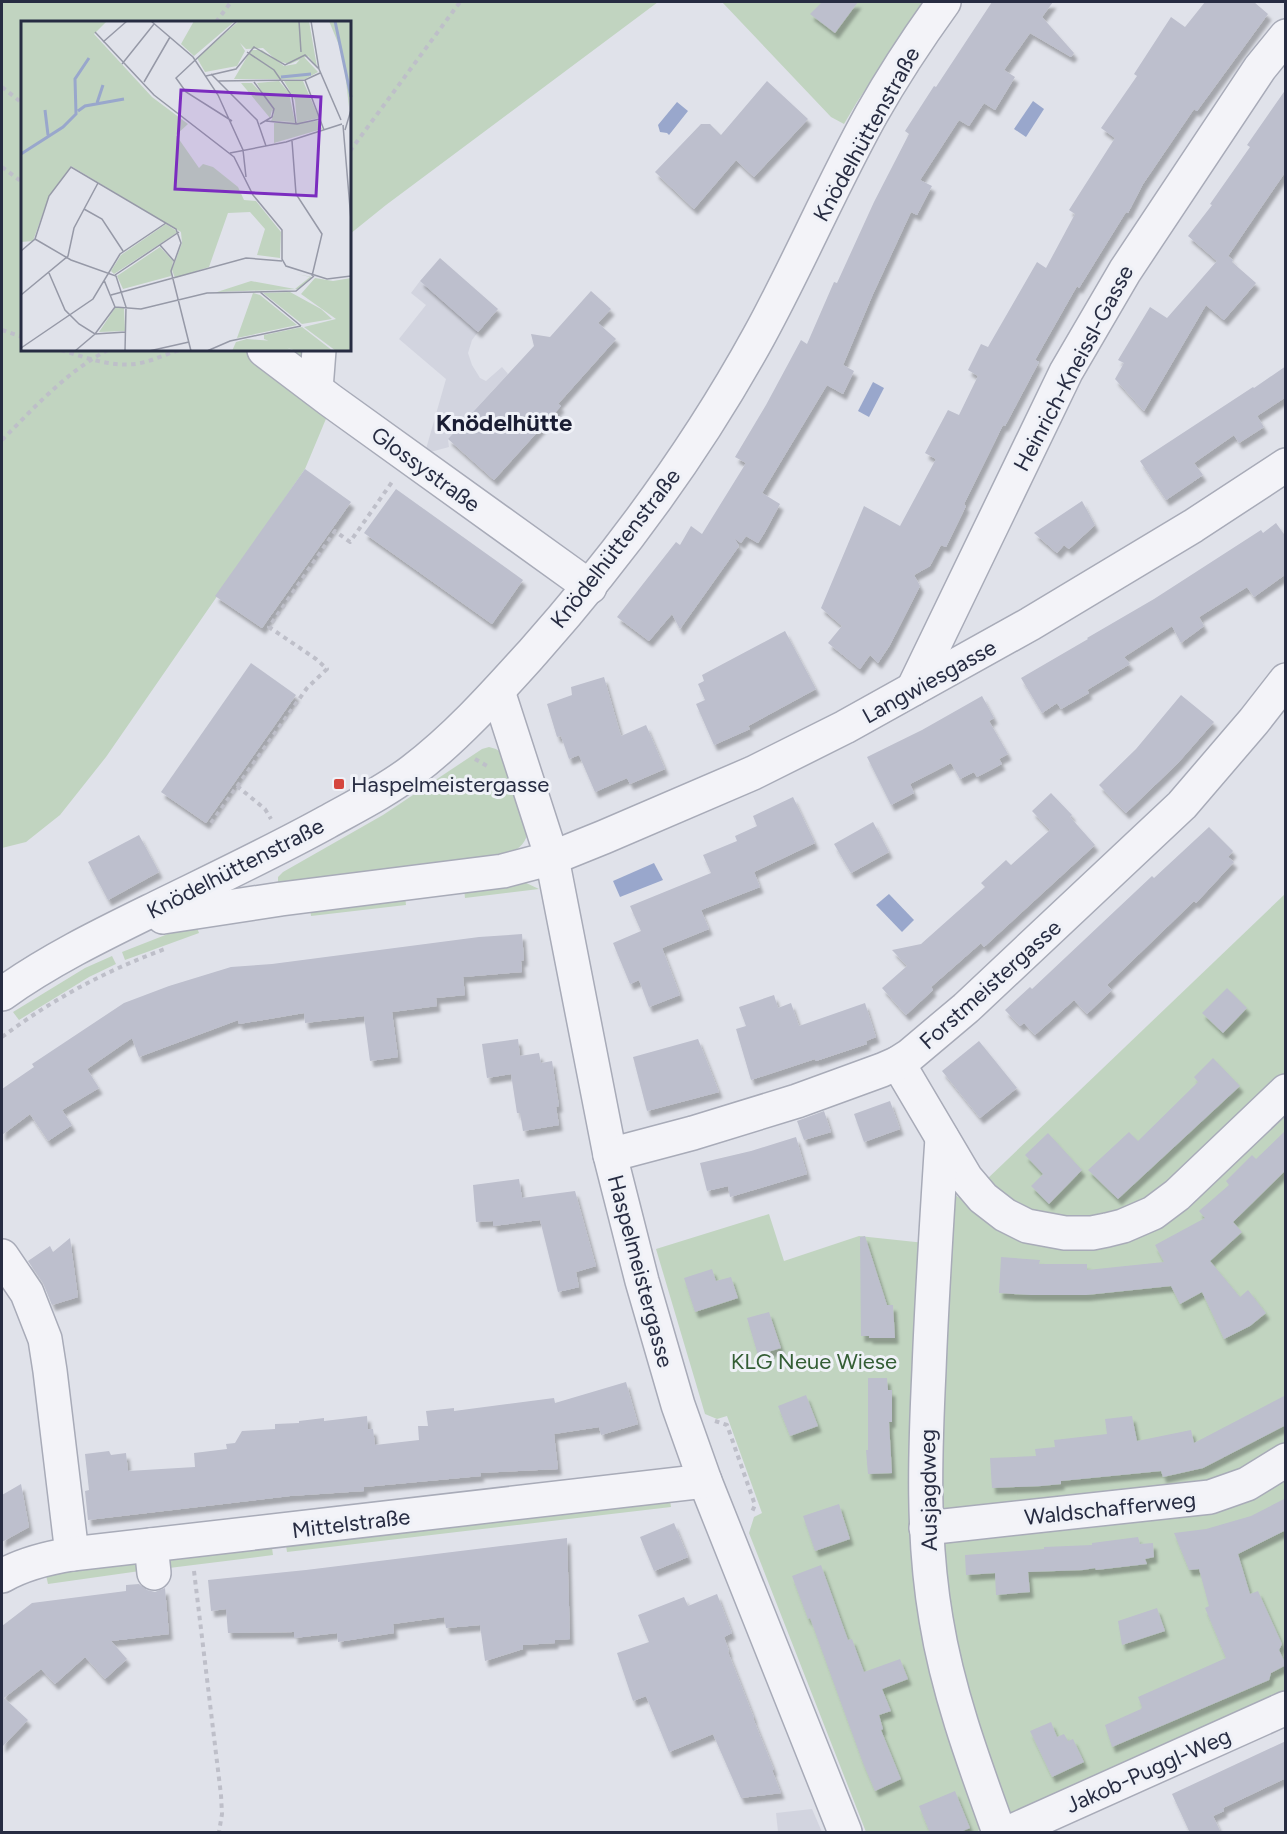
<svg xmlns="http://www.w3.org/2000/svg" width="1287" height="1834" viewBox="0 0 1287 1834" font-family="Figtree,sans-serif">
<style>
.built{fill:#d2d4df}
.green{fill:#c1d4c0}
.water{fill:#99a7cc}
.building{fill:#bdbfcd;filter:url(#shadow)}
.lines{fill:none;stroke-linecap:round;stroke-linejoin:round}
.minor-casing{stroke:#a8abb8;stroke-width:36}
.path{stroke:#bebfc9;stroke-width:4;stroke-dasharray:4.5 4.5;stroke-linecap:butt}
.minor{stroke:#f3f3f8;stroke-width:33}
.poi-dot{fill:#d5463e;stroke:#eff1f7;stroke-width:2}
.labels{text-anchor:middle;stroke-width:6;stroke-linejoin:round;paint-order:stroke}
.street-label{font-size:22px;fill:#272c42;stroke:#eff1f7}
.poi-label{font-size:22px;fill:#272c42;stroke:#eff1f7;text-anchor:start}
.park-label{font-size:22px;fill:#345e35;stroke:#eff1f7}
.neighbourhood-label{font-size:24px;font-weight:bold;fill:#1a1d33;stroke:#eff1f7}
.inset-river{fill:none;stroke:#99a7cc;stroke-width:3}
.inset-road{fill:none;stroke:#9699a7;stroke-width:1.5}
.view{fill:#7b2cbf;fill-opacity:0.15;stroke:#7b2cbf;stroke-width:3}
.inset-edge{fill:none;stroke:#272c42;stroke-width:3}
</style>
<defs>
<filter id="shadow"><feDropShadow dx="3.5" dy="6" stdDeviation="1.5" flood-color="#0004"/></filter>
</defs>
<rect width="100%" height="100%" fill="#e0e2ea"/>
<g class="built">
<polygon points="420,281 478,332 472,340 468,353 472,365 480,378 486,381 502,367 508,374 448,439 449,447 423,454 426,449 446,379 399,339 426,305 411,293"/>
<polygon points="812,1809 822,1832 778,1832 776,1813"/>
</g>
<g class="green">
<polygon points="2,2 658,2 386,205 350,234 350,22 22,22 22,350 334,350 328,414 305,469 106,757 60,815 26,842 2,848"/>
<polygon points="722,2 924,2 857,102 844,124 831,117"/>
<path d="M489 747 496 749 502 753 528 829C527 842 520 849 508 854L282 886 278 884V877L283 872 383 815 482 749Z"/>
<polygon points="524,882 539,889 465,898 464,889"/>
<polygon points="1285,894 1285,1078 1170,1187 1114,1219 1035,1219 985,1181"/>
<polygon points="405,896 406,905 311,916 310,907"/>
<polygon points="196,925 199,933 125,960 122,952 173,932"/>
<polygon points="112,956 116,964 89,977 19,1020 13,1012 85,968"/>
<polygon points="1285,1104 1285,1446 1219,1484 942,1515 937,1419 953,1194 1008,1226 1096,1241"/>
<polygon points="769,1214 784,1261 859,1236 925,1243 912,1476 981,1823 978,1832 866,1832 749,1533 754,1517 762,1513 727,1416 717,1419 705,1414 656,1249"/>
<polygon points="1285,1469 1285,1694 1006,1820 952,1643 942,1540"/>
<polygon points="670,1500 671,1507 287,1552 286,1545"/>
<polygon points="272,1548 273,1555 161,1569 160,1561"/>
<polygon points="145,1562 147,1570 48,1584 46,1575 73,1570"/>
</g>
<g class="water">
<polygon points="1033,101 1044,109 1026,137 1014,129"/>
<polygon points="677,102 688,111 669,135 667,133 660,132 658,125"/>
<polygon points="873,382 884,388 869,417 858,411"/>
<polygon points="654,863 663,880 620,897 613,881"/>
<polygon points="889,894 914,920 902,932 876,905"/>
</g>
<g class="building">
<polygon points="822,2 858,2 835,33 810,14"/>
<polygon points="992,2 1053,2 1042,17 1074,53 1071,57 1030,33 1004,70 1015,77 995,110 984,103 969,126 959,120 920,180 932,186 917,215 911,212 873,294 843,365 854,371 843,394 827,385 762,493 780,504 765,532 758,543 746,536 741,543 734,538 739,546 680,629 672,614 649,641 617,617 676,542 680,545 691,526 702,534 746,463 735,457 766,405 801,340 807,344 834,282 837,283 874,202 909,134 905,131 934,86 936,87"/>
<polygon points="1205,2 1254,2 1268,14 1197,111 1194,109 1143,184 1128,213 1126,212 1079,288 1077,286 1035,360 1039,362 1005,426 1003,425 964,504 966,506 946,547 941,545 930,566 914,575 920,586 890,645 878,663 870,655 860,669 828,643 842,626 821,608 864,506 900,526 936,459 925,453 948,410 959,415 978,376 968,370 981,344 988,347 1037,262 1046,268 1075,214 1069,210 1115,138 1101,128 1137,76 1134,74 1171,17 1185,27"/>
<polygon points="767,81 808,119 754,177 736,160 694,209 655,172 701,124 710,124 721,135"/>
<polygon points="1286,89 1286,171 1228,256 1233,260 1232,262 1256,283 1224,320 1206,305 1144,411 1115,379 1124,363 1118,360 1150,307 1167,318 1217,261 1188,236 1212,205 1210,204 1250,147 1247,145"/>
<polygon points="440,258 498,309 478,332 420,281"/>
<polygon points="591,291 611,309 598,323 616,339 558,404 561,406 494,480 448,439 534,346 531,334 550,337"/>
<polygon points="1286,366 1286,397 1257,416 1264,427 1239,443 1234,435 1194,463 1203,475 1166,500 1140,461 1253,387 1254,388"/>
<polygon points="305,469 351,502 262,628 215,596"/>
<polygon points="396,489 523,580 492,624 364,533"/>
<polygon points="1082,501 1095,525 1069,549 1064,545 1057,553 1034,533"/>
<polygon points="1276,523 1286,537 1286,574 1254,597 1247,587 1199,617 1204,626 1181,643 1172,626 1124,657 1130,664 1087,690 1089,693 1061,709 1057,703 1042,713 1021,678 1088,639 1087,638 1154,599 1261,530 1263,533"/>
<polygon points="785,631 816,689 748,726 750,729 714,745 696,704 705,700 698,684 704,681 702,675"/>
<polygon points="251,663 296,695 206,823 161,792"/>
<polygon points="604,677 621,736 646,725 665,769 630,784 627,778 595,792 579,755 569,759 561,736 557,737 547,704 572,695 571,687"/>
<polygon points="1181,695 1214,722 1178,763 1126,813 1099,785 1136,749"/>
<polygon points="982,696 994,718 989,721 1008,754 999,759 1002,764 977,777 974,772 960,779 951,763 910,784 914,793 891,805 867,757 922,730"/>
<polygon points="1051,793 1072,815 1070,817 1095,845 984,947 981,943 931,987 933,990 906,1015 882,988 907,966 892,950 921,944 985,887 981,883 1006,860 1011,865 1050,830 1032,811"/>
<polygon points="793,797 815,843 754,872 760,887 701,910 709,929 662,948 680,995 649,1007 639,980 630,984 613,943 641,931 630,906 711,873 703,855 737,841 735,836 757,826 753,816"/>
<polygon points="873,822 889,852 851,873 834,844"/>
<polygon points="1209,827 1233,851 1228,857 1234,862 1196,903 1194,901 1107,985 1112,990 1087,1014 1074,1000 1035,1035 1024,1023 1020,1026 1005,1010 1030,987 1032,989 1152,876 1154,878"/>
<polygon points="139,835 159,872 108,900 88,862"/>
<polygon points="522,934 524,960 521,961 522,972 463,977 465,995 436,998 437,1006 392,1012 398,1057 370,1061 364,1016 305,1023 304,1013 239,1024 238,1020 139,1057 132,1038 87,1069 99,1088 62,1110 72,1125 48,1141 30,1114 2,1135 2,1089 34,1067 32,1064 124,1003 169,986 231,967 272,964 479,937"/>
<polygon points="1227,988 1247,1008 1223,1033 1202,1013"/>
<polygon points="774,995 778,1008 791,1003 799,1026 865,1003 876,1037 866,1041 867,1044 816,1061 815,1059 751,1080 736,1029 746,1026 739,1007"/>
<polygon points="518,1039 520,1056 539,1053 541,1063 552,1061 559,1106 556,1107 559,1125 523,1131 520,1113 517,1113 511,1074 487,1078 482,1044"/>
<polygon points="698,1039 719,1092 647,1111 633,1057"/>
<polygon points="979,1041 1017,1088 980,1118 942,1071"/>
<polygon points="1213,1058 1240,1086 1118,1199 1088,1170 1129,1132 1138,1141 1198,1082 1194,1077"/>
<polygon points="890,1101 900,1129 864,1142 854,1114"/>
<polygon points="824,1111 831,1132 804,1140 797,1121"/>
<polygon points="1286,1130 1286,1170 1233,1222 1242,1232 1210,1261 1240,1297 1248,1290 1266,1313 1250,1326 1224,1339 1202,1292 1180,1304 1171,1286 1086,1295 1031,1295 999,1293 1001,1257 1040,1260 1039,1264 1087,1264 1087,1270 1164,1262 1155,1245 1205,1218 1199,1211 1229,1185 1226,1181 1252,1155 1256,1159"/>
<polygon points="1048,1133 1082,1170 1049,1204 1031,1186 1043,1174 1025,1155"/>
<polygon points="796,1137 807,1174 730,1197 728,1186 707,1191 700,1163 751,1151"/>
<polygon points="519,1179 522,1198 575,1191 596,1266 576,1272 579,1287 558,1292 540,1220 493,1226 493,1221 476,1222 473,1185"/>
<polygon points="865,1236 887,1305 893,1305 895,1338 869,1338 869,1336 861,1336 860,1237"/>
<polygon points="70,1238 78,1297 52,1305 43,1283 28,1261 50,1246 53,1252"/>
<polygon points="712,1269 716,1281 731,1277 738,1298 695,1312 684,1278"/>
<polygon points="769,1312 781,1348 758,1355 747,1318"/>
<polygon points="868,1378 887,1378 888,1390 892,1390 892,1422 889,1422 892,1473 868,1474 866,1450 868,1450"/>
<polygon points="626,1382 638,1424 601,1435 599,1427 554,1434 558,1469 480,1473 481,1476 364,1487 364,1491 290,1496 88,1520 85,1491 89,1490 85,1454 109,1451 111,1455 126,1453 128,1471 195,1467 194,1453 227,1449 226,1444 235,1443 242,1431 275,1429 275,1424 299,1423 299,1421 324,1418 324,1421 367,1416 368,1429 373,1429 375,1445 419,1440 418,1426 428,1426 426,1411 454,1408 454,1411 554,1398 555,1403"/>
<polygon points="806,1395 818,1426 790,1436 778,1406"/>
<polygon points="1286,1395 1286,1425 1203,1468 1163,1477 1161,1471 1061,1481 1061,1484 1041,1486 992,1488 990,1458 1036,1456 1035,1449 1055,1447 1054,1440 1107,1434 1105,1419 1132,1416 1137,1441 1191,1430 1194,1443"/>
<polygon points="21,1484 29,1527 2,1542 2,1495"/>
<polygon points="1286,1498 1286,1530 1238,1554 1250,1594 1258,1591 1282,1644 1279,1650 1286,1665 1271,1673 1269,1680 1112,1747 1105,1725 1141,1709 1142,1707 1138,1697 1226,1658 1205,1608 1209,1606 1199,1569 1189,1570 1174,1533 1206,1529 1251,1516"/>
<polygon points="839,1504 850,1539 815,1551 803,1516"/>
<polygon points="674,1523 688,1557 654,1571 640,1537"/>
<polygon points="1138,1537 1140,1544 1153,1543 1154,1557 1145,1559 1147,1564 1096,1570 1095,1568 1083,1570 1028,1572 1030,1592 996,1595 995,1573 966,1575 965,1555 1044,1549 1044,1547 1092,1545 1092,1543"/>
<polygon points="567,1538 570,1639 555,1640 555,1643 523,1645 523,1649 485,1661 480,1625 446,1628 444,1617 393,1624 394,1633 338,1642 337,1633 294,1638 294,1632 228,1633 226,1609 211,1611 208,1580 306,1570"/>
<polygon points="821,1565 848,1640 852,1639 864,1672 900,1659 908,1679 882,1689 891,1711 879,1715 883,1729 881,1730 901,1779 875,1791 863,1763 810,1618 808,1619 792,1576"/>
<polygon points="139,1584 147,1590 155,1592 165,1588 169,1634 111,1641 127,1659 105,1679 85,1657 55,1684 41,1669 4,1698 28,1720 2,1747 2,1626 32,1603 126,1591 126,1585"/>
<polygon points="717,1594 732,1633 724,1637 729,1651 728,1652 754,1718 753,1718 774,1770 772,1770 781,1793 741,1798 713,1734 669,1752 646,1696 633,1701 617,1653 649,1642 638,1615 684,1597 688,1606"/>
<polygon points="1157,1608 1165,1631 1122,1645 1118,1621"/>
<polygon points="1051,1722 1057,1737 1064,1734 1068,1741 1073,1739 1084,1762 1052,1777 1030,1731"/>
<polygon points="1286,1741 1286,1778 1223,1808 1224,1811 1213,1816 1221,1833 1190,1833 1172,1794"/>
<polygon points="955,1791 970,1828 958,1833 930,1833 919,1806"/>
</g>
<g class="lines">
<g class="minor-casing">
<g id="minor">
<polyline points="264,350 330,400 590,587"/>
<polyline points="316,389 319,350"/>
<polyline points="913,689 1066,372 1125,271 1260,68 1286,36"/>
<polyline points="498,691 552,858 610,1155 642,1281 678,1405 705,1481 845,1832"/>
<polyline points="163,917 281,899 503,871 552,858 604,837 753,773 845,727 1030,624 1193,526 1286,465"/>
<path d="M2 994C48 961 99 936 150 911 209 882 269 854 327 822 356 806 386 791 412 771 456 738 496 693 533 652 620 554 696 451 759 336 799 263 831 187 871 115 893 76 918 38 944 2"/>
<polyline points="898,1063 966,1178 983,1198 1005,1215 1027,1226 1065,1233 1092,1233 1107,1230 1123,1226 1153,1213 1177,1195 1286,1091"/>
<path d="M942 1138C937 1215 932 1293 929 1370 925 1453 922 1537 936 1619 948 1693 974 1763 999 1832"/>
<polyline points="610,1155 693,1133 797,1101 882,1070 898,1063 909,1056 966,1008 1182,805 1254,721 1286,680"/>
<polyline points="2,1256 27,1293 45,1339 50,1371 72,1554"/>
<polyline points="926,1528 1210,1497 1247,1484 1286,1460"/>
<polyline points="151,1545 154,1573"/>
<path d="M2 1576C23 1564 47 1558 72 1554L705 1481"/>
<polyline points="1010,1832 1286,1708"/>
</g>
</g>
<g class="path">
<polyline points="216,22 231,2"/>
<polyline points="2,87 22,103"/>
<polyline points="350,151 460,2"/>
<polyline points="2,167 22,182"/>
<polyline points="2,330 22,337"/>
<path d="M61 350C84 357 110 367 135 364 151 362 165 354 180 350"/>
<path d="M2 440C34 408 67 371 108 350"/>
<polyline points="475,759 489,767"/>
<polyline points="237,786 265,809 271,819"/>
<polyline points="211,823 307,688 327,669 316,659 269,627 335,531 350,542 392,482"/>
<path d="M2 1037C53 999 105 971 165 949"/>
<polyline points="715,1421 727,1425 755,1505 751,1514"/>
<polyline points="194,1571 221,1795 222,1814 219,1832"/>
</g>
<use href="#minor" class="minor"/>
</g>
<rect class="poi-dot" x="333" y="778" width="12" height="12" rx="3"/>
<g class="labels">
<g class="street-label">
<text transform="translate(866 134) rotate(-61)" y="8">Knödelhüttenstraße</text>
<text transform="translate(1073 368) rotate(-62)" y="8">Heinrich-Kneissl-Gasse</text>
<text transform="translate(426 469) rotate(36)" y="8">Glossystraße</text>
<text transform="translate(615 548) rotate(-52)" y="8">Knödelhüttenstraße</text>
<text transform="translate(929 681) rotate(-29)" y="8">Langwiesgasse</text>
<text transform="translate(235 868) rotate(-27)" y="8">Knödelhüttenstraße</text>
<text transform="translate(990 984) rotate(-42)" y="8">Forstmeistergasse</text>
<text transform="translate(641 1271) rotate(75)" y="8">Haspelmeistergasse</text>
<text transform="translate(928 1490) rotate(-91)" y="8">Ausjagdweg</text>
<text transform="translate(1110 1508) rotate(-6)" y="8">Waldschafferweg</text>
<text transform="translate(351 1523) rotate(-7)" y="8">Mittelstraße</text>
<text transform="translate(1148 1770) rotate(-24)" y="8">Jakob-Puggl-Weg</text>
</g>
<g class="poi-label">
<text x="351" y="792">Haspelmeistergasse</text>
</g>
<g class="park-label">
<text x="814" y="1369">KLG Neue Wiese</text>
</g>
<g class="neighbourhood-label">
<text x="504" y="431">Knödelhütte</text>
</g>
</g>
<g transform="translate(21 21)">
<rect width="330" height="330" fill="#e0e2ea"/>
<path d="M0 0H86L73 13 131 76 167 103 155 114 178 147 182 143 192 146 217 166 223 179 235 180 260 211 259 237 236 234 244 208 229 191 207 192 188 246 154 257 151 249 161 222 160 211 50 145 28 175 12 220 0 221ZM173 0H214L173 35 160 23ZM218 0H288L296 46 287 35 269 43 256 40 242 27 225 28 219 22 224 30 216 45 184 51 176 37ZM308 0H330L328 86 322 34ZM230 29H241L263 45 275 43 282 35 297 51 284 58H213ZM258 60 268 72 274 101 250 100 253 93 236 62ZM263 60H282L298 97 276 102 274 79ZM220 62H231L252 85 249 97ZM298 100 301 108 253 122V102ZM145 203 157 211 93 253 90 250 100 234ZM139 226 152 240 150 255 102 268 96 255ZM276 253 291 256 278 268 196 271 230 260 274 268 289 256ZM294 257 312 260 330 257V330H315L283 306 315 298 280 273ZM269 271 300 288 311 298 281 303 242 272ZM232 272 239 274 276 304 216 317ZM94 287H103L104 310 78 311ZM281 306 312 330H275L243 318V314ZM226 318 252 320 273 330H211L215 321Z" fill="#c1d4c0"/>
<path class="inset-river" d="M314 0 330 76M260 56 290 53M76 82 82 64M24 89 27 114M57 90 64 85 103 78M0 133 42 106 55 93 54 58 68 37"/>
<path class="inset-road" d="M130 0 172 36 197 74 222 129 225 156M278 0 280 31M290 0 298 48 320 99M74 11 133 74 213 136 232 174 261 209V238L265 245 306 258 330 255M82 21 106 0M226 31 253 49 271 75 275 103M101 43 133 3M190 53 236 99 245 125M185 55 215 48 233 26 264 44 284 34 298 48M284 59 303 109M197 60 284 59 299 52M123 61 149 16M233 61 253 88 251 96 239 103M211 100 165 71 155 57 216 0M245 100 276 103 299 98M322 104 330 199M324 109 330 89M271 120 275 173 301 213 291 255M209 132 265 121 321 103M63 188 81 198 102 230M14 218 50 239 95 255 105 286 104 330M139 224 153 240M0 230 14 218 28 175 50 146 155 208 160 222 150 250 170 330M28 252 44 289 58 303 74 313 105 311M94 254 158 211M83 259 94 286M239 271 280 305M0 274 47 235 53 207 77 162M90 274 225 237 261 240M94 286 120 288 186 272 275 270 293 255M0 327 72 278 99 233 145 202M54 330 74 313 94 286M128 330 168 321M186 330 209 320 280 305"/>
<path class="view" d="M160 69 300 76 295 175 154 168Z"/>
<rect width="330" height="330" class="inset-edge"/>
</g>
<rect width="1287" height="1834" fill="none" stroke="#272c42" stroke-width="6"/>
</svg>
